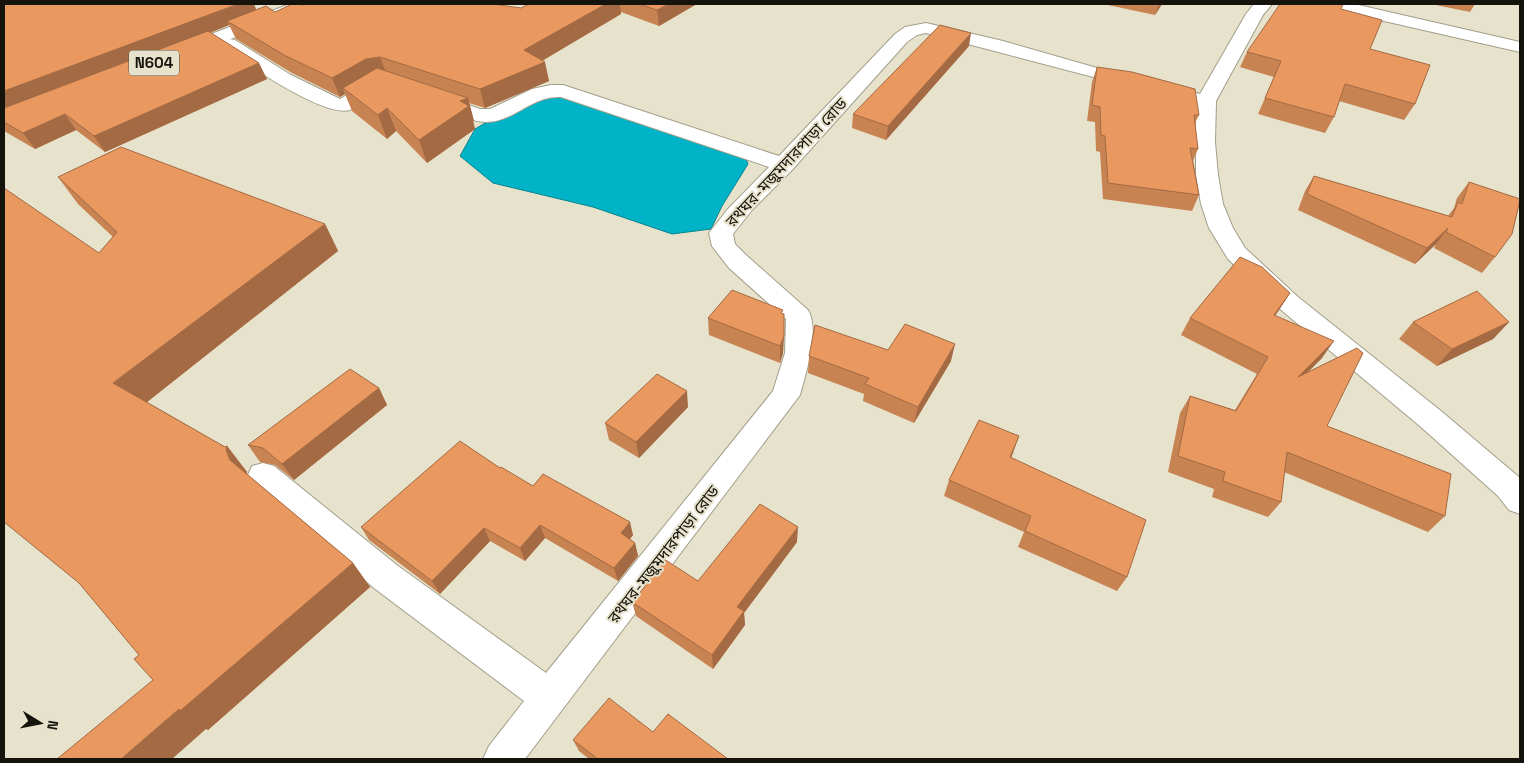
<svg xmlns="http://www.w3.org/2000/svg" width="1524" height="763" viewBox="0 0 1524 763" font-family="'Space Grotesk','Noto Sans Bengali',sans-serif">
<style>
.water{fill:#00b3c6;stroke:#06838e}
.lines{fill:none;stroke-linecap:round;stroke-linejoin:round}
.street-casing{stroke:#a29e8a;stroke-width:2}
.highway-casing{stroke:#a29e8a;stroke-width:2}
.street{fill:#fff;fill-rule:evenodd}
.highway{fill:#fff;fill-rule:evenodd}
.wall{fill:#c88353}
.shaded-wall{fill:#a36a43}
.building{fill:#e99860;stroke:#a36a43}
.labels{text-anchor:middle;stroke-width:4;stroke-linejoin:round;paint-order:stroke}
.shield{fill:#e7e2cc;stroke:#545246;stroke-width:1}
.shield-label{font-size:15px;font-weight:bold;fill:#15140c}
.street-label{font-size:16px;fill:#15140c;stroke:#e7e2cc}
</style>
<rect width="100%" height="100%" fill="#e7e2cc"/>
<polygon class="water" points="544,95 572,97 744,154 748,164 722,206 711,229 672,234 593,207 493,183 460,156 475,129 516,105"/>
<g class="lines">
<g class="street-casing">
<g id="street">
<path d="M1254 4H1272L1263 15 1216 101 1215 142 1218 175 1223 204 1233 228 1245 248 1298 297 1441 411 1520 478V514L1509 510 1498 496 1421 427 1280 309 1228 259 1209 228 1201 204 1196 175V104L926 33 917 35 907 42 792 170 752 210 733 234 735 244 747 256 808 310C820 330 806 373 800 395L525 759H483L489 746 524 701 374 588 252 484 248 475 252 466 263 463 274 466 398 566 546 673 773 391 785 353 786 319 729 268 712 246 709 233 728 209 769 167 561 97C532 95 513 123 485 122 466 121 447 110 429 104L426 100 429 96 436 94 443 96 480 109H490L532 89 551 85H563L779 156 895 34 905 27 926 23 1003 41 1111 72 1200 94 1246 14Z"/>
<polygon points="1325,4 1354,4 1520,42 1520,52 1327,8"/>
<path d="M229 39 235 40 291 75 340 99C354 92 372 76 388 80L391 84 388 88 350 110C322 117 248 64 223 48L220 44 223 40Z"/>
</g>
</g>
<g class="highway-casing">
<polygon id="highway" points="290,4 314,4 311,8 189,55 183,57 177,55 174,51 177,47"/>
</g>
<use href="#street" class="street"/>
<use href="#highway" class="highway"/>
</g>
<g class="wall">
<polygon points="4,4 256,10 275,12 302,5 521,8 606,4 695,4 695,5 659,26 621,12 621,14 542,61 549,81 485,108 469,103 474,121 473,121 475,129 427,163 396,131 387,139 352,111 345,94 340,97 292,73 236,39 229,25 210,33 267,79 105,152 76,130 35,149 4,131"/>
<polygon points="1103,4 1162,4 1155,15"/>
<polygon points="1431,4 1475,4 1470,12"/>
<polygon points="1341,9 1370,49 1415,104 1404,120 1339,101 1334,117 1325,133 1258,114 1274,77 1240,67 1247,52"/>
<polygon points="969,46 886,140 852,128 853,114"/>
<polygon points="1097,67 1199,115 1195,123 1198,149 1193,161 1199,195 1192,211 1103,199 1100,152 1096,151 1095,122 1087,121 1092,82"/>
<polygon points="1314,176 1448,216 1454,208 1457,198 1469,182 1495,257 1482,273 1434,248 1436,244 1415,264 1298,210 1305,191"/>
<polygon points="58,177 325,224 338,251 147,402 225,447 227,446 247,472 247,474 353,563 370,587 208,730 153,680 139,655 79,583 99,253 113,237 78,204"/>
<polygon points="1290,293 1275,316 1322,358 1308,372 1327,426 1445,516 1428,532 1284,472 1281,502 1268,517 1212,497 1214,489 1168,472 1180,413 1190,396 1235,410 1257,374 1181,335 1190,318"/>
<polygon points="783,314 784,314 783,353 780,363 709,335 708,318"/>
<polygon points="1413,322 1509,322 1493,339 1437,366 1399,339"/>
<polygon points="888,350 951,361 914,423 863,401 864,394 808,373 809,356"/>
<polygon points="379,388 387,405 294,480 275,465 260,462 248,445"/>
<polygon points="688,407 639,458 609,440 605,423"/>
<polygon points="1013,453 1011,457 1127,577 1117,591 1018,547 1024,532 944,496 949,480"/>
<polygon points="500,468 533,486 633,535 630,539 635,543 638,556 618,581 545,538 525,561 490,541 440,594 369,540 361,527"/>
<polygon points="797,542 744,613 745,625 713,669 636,616 632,602 645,586 645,584 698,581"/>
<polygon points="653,732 728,759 589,759 579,751 573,740"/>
</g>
<g class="shaded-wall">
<polygon points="238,4 254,4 258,14 227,21 229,25 4,112 4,91"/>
<polygon points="606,4 620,4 621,14 528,69 524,50"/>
<polygon points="669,4 695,4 695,5 659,26 657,10"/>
<polygon points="1159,4 1162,4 1155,15"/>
<polygon points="971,33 969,46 886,140 888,126"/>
<polygon points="380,57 387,75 343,88 345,94 340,97 332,78 366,59"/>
<polygon points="545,62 549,81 485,108 480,89"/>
<polygon points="259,63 267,79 105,152 94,136"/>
<polygon points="468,98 474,121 473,121 475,129 427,163 419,140 460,101"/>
<polygon points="387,108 396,131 387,139 378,115"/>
<polygon points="65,114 76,130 35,149 23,133"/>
<polygon points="325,224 338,251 137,410 113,383"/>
<polygon points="1448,228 1436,244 1415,264 1427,248"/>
<polygon points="1290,293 1279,310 1263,332 1274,315"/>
<polygon points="1509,322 1493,339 1437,366 1452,349"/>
<polygon points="784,336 783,353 780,363 780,346"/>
<polygon points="1334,341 1322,358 1286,394 1298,377"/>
<polygon points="955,344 951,361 914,423 918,407"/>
<polygon points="379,388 387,405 294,480 282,464"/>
<polygon points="687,391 688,407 639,458 636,442"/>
<polygon points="1019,436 1013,453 1004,473 1010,457"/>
<polygon points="227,446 247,472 246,476 230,460 226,450"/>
<polygon points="630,522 633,535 624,546 621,533"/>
<polygon points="540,525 545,538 525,561 520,548"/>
<polygon points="798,527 797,542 744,613 745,625 713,669 712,655 737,607"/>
<polygon points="484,528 490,541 440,594 432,581"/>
<polygon points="635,543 638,556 618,581 614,568"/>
<polygon points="353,563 370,587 208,730 206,729 172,759 121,759 179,709"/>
</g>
<g class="building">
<polygon points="4,4 238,4 4,91"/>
<polygon points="292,4 300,4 302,5 307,4 493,4 521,8 529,4 606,4 524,50 545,62 480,89 380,57 366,59 332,78 284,55 227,21 266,6 275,12"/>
<polygon points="639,4 669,4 657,10"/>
<polygon points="1280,4 1343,4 1341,9 1382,20 1370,49 1430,65 1415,104 1345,84 1334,117 1265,98 1281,61 1247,52"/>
<polygon points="940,25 971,33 888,126 853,114"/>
<polygon points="208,31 259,63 94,136 65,114 23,133 4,122 4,108"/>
<polygon points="1097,67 1132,72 1195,89 1199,115 1194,115 1198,149 1190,148 1199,195 1108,183 1105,136 1101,135 1100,107 1092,105"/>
<polygon points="377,68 468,98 460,101 469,106 419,140 387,108 378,115 343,88"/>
<polygon points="121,147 325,224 113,383 225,447 227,446 226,450 230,460 353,563 180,711 179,709 121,759 57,759 153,680 134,659 139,655 79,583 4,522 4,188 99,253 117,232 58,177"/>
<polygon points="1314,176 1452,217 1458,202 1462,204 1469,182 1520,199 1520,200 1512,234 1495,257 1446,232 1448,228 1427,248 1307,194"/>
<polygon points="1240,257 1262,267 1290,293 1274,315 1334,341 1298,377 1357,348 1363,353 1327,426 1451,474 1445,516 1287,452 1281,502 1223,481 1225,472 1178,456 1190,396 1236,411 1268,357 1190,318"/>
<polygon points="732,290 783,310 781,313 784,314 784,336 780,346 708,318"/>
<polygon points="1477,291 1509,322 1452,349 1413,322"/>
<polygon points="905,324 955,344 918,407 865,384 869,378 809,356 815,325 888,350"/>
<polygon points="350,369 379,388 282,464 263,448 248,445"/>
<polygon points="657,374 687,391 636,442 605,423"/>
<polygon points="979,420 1019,436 1010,457 1146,520 1127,577 1025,531 1031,516 949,480"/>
<polygon points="460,441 500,468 501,467 533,486 543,474 630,522 621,533 635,543 614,568 540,525 520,548 484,528 432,581 361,527"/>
<polygon points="760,504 798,527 737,607 744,611 712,655 632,602 646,585 645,584 664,559 698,581"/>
<polygon points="609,698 653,732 668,714 728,759 598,759 573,740"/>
</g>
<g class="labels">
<rect class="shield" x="129" y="50.5" width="50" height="25" rx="4"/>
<g class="shield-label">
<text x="154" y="68">N604</text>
</g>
<g class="street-label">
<text transform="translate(786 162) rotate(-47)" y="6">রথঘর-মজুমদারপাড়া রোড</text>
<text transform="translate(663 554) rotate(-52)" y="6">রথঘর-মজুমদারপাড়া রোড</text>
</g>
</g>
<rect width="1524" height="763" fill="none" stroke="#15140c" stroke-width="10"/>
<g transform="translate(40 723) rotate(100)" stroke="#e7e2cc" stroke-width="4" paint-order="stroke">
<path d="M0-4L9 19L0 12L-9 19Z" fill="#15140c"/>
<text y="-8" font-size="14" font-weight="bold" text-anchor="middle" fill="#15140c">N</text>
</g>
</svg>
